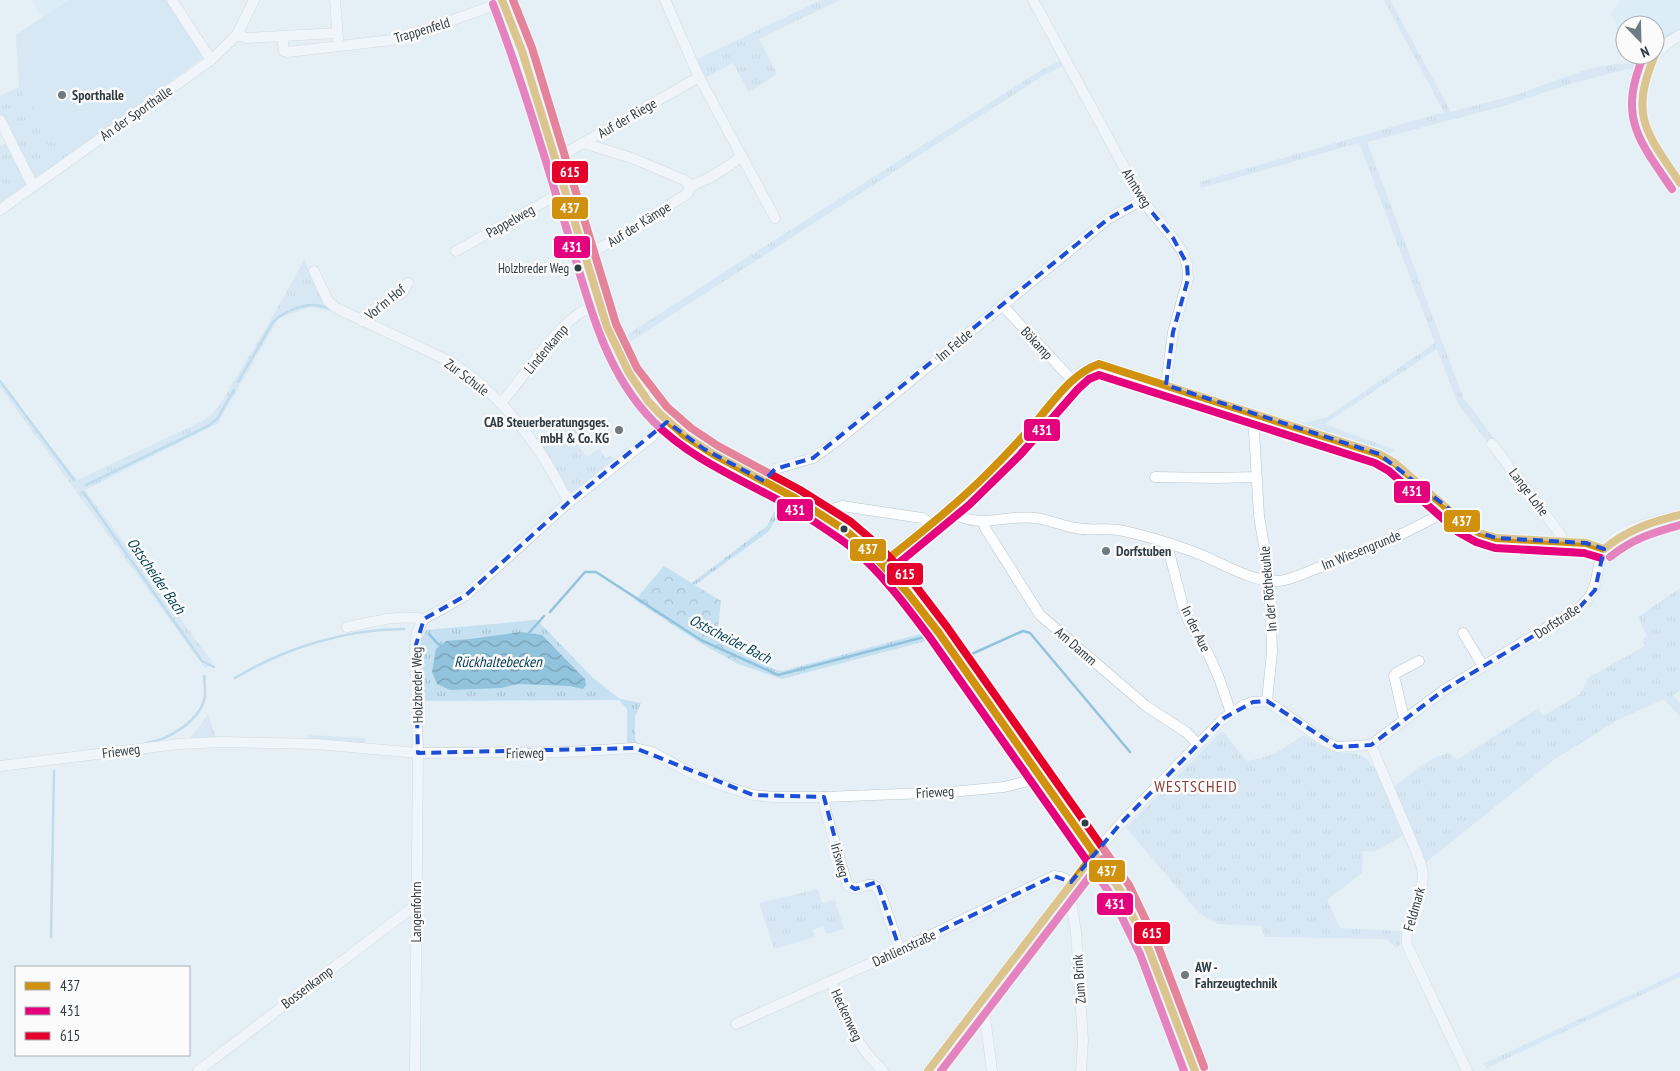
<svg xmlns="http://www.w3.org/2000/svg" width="1680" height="1071" viewBox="0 0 1680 1071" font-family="'PT Sans Narrow',sans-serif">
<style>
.built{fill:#d2ecfa}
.grass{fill:url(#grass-tufts)}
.forest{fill:url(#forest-crowns)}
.garden{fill:#c5e1f1}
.water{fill:url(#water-waves)}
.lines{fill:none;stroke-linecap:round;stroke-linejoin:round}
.stream{stroke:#92c3dc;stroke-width:2.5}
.minor-casing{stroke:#bbc5cb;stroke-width:11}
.major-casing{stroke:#b6c1c7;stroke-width:14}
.minor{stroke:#fbfdfe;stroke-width:10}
.major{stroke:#eef2f5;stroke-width:12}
.bus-1-casing{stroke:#fbfbfb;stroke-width:11}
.bus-2-casing{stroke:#fbfbfb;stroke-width:11}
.bus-3-casing{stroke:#fbfbfb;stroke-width:11}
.bus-1{stroke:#cf910e;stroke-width:8}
.bus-2{stroke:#e5007d;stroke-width:8}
.bus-3{stroke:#e4002b;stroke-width:8}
.marked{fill:none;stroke:#1d4ed8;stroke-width:4;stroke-dasharray:10 6;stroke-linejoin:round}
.poi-dot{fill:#6f7b82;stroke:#fbfbfb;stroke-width:2}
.bus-dot{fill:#303d44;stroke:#fbfbfb;stroke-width:2}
.labels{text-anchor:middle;stroke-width:5;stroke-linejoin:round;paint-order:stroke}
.bus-label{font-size:13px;fill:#303d44;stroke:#fbfbfb;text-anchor:end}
.street-label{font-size:14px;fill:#303d44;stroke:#fbfbfb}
.poi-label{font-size:14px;font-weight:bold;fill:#303d44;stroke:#fbfbfb;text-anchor:start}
.water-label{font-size:15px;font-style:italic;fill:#043e54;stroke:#fbfbfb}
.quarter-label{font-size:16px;letter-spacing:1px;fill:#863e3a;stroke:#fbfbfb}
.line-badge{stroke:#fbfbfb;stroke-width:2}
.badge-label{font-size:14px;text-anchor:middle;font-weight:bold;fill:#fff}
</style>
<defs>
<pattern id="grass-tufts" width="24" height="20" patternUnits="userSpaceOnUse" patternTransform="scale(1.25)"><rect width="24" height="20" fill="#c5e1f1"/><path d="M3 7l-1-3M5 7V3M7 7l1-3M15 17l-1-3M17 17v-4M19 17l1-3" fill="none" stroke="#aac2d0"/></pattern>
<pattern id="forest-crowns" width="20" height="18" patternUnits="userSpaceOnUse" patternTransform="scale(1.25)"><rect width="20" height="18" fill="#c5e1f1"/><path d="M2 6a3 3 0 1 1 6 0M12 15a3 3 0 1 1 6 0" fill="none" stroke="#aac2d0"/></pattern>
<pattern id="water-waves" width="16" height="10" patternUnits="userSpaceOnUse" patternTransform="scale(1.25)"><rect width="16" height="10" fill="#92c3dc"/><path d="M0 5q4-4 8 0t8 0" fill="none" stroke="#78a0b4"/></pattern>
</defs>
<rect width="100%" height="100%" fill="#e5eff5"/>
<g class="built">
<polygon points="32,0 68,0 43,17"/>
<polygon points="1619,0 1680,0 1680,28 1666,35 1655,46 1655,25 1625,25 1625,42 1611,14"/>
</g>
<g class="grass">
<polygon points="821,0 840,0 759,39 777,74 749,92 733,63 697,82 689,63"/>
<path d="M1384 0H1390L1451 112C1472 106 1494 101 1515 95 1552 84 1607 55 1644 66L1648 55H1655V46L1666 35 1680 28V41L1645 67 1641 72 1628 69 1571 84 1500 107 1367 142 1463 397 1556 520 1550 523 1458 404 1437 349 1325 424 1395 450 1389 454 1295 422 1294 420 1306 423 1327 417 1435 343 1359 143 1201 188 1199 182 1444 112Z"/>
<polygon points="1061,60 1064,65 1041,77 625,345 622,338 754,253 1038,72"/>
<polygon points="19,87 70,156 0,206 0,146 7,143 0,126 0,96"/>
<polygon points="304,260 321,296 331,311 310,307 279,318 218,423 85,490 213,663 205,668 0,387 0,382 77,480 203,421 212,414 221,403 274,314"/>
<polygon points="573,417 586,433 575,442 587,457 599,449 606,459 611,455 615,460 573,492 567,491 539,443"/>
<polygon points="779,503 783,506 769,531 695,585 692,583 767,526"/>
<polygon points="1680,588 1680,691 1673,695 1680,703 1680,717 1664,699 1616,721 1555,759 1425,863 1394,787 1423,764 1424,765 1433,758 1449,753 1457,760 1538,708 1543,716 1580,694 1589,677 1645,646 1643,639 1647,636 1638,617"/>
<path d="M537 620 592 677 620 699 641 703 635 717V740L640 745 627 744V709L619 700 421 701C420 678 414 651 426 630Z"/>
<polygon points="920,634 926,641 782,679 738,664 745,656 776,670 782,671"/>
<polygon points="208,715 216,737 190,738"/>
<path d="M1222 731 1247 761C1275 756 1280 751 1303 735 1313 741 1325 749 1337 752 1345 753 1353 752 1360 755 1379 761 1397 815 1405 834L1375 852 1363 851 1362 873 1327 900 1340 928 1401 931 1400 944 1396 948 1387 939 1265 937 1261 926 1217 924 1199 913 1126 828Z"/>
<polygon points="310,735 365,738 365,747 306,740"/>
<polygon points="818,889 822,903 835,900 844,929 826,934 823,926 812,930 815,937 774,949 759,903"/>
<polygon points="1680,972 1680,977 1487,1068 1483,1064"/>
</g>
<polygon class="forest" points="664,566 721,601 718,628 745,656 738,664 702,644 635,600"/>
<polygon class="garden" points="68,0 170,0 206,55 70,156 19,87 16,35"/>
<polygon class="water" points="521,632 542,635 585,679 586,685 583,689 569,686 518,684 501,688 450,690 437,684 432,672 436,649 446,641 470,639"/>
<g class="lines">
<g class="stream">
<polyline points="0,381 74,480"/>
<path d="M238 382 273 322C282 313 300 305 313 305 319 305 324 307 329 308"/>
<polyline points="86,485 208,426 217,419 234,390"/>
<polyline points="83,492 202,661 214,667"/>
<polyline points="550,612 585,572 596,572 701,640 778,675 928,636"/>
<polyline points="429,634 438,644 442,646"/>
<polyline points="528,634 544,616"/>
<polyline points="965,657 1023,631 1030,633 1130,752"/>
<path d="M235 678C285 648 346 629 404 629"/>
<path d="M146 743C168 740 201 721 205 696 205 689 205 682 204 676"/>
<polyline points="51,937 54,771"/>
</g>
<g class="minor-casing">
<g id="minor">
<polyline points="172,0 211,60"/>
<polyline points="335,0 338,39"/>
<polyline points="665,0 699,77 775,218"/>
<polyline points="1033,0 1142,200 1173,238 1182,251 1187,264 1188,279 1173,332 1166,385"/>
<polyline points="237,35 247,38 337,33"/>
<polyline points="282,36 284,51 287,52 392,40 425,30 503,2"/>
<path d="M1655 55C1625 114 1648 135 1680 183"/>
<polyline points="1655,55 1669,42 1680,35"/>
<polyline points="0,120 33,186"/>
<polyline points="583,143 632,158 684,180 691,186"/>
<polyline points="555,159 699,77"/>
<polyline points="0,210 211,60 237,35 254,0"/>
<polyline points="456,251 564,191"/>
<path d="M584 255C620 240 653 215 687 194L691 186 711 177 733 163 741 155"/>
<path d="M314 271 328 301 336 308 449 361C483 382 514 415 537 448 549 464 558 484 569 502"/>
<polyline points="1002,305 1072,380"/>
<polyline points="362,321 364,316 402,293 408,283"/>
<path d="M501 403C530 371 557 318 599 303"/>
<polyline points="1253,414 1259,516 1270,581 1272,652 1267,701"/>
<polyline points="1492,444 1561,535 1561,541"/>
<polyline points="1155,477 1215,478 1256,477"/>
<polyline points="764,481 775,469 813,458 837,441 1108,219 1142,200"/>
<path d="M949 510C977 531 1004 514 1036 518 1050 520 1063 526 1076 528 1090 531 1104 528 1118 530 1140 534 1172 544 1194 552 1219 561 1252 583 1279 581 1291 580 1304 573 1315 569 1361 553 1407 534 1449 509"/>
<polyline points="824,516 832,509 842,506 922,518 931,524"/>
<polyline points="983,522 985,528 1040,615 1146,706 1186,732 1198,744"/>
<polyline points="1167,544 1184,610 1189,622 1208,653 1219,678 1231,713"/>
<path d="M883 563C905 545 927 528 949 510 984 479 1018 444 1048 408 1062 392 1077 369 1099 364L1379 454 1395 463 1465 524 1480 533 1496 538 1586 543 1604 549"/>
<path d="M347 627C372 622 399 614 424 619L465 596 569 502 650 438 667 422"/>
<polyline points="1463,633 1483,666"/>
<polyline points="1405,719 1403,714 1394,676 1396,673 1419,661"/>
<path d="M1371 745 1418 856C1420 862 1423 869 1423 875 1423 900 1404 918 1407 945L1467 1071"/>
<polyline points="0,766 179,744 221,742 316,744 418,753 564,752 635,748 652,752 689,772 721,785 753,795 773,797 824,797 951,792 1004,787 1028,781 1038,773"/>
<path d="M824 797 825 809 847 884C858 896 867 877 879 889L900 950"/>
<polyline points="1065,890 1070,895 1076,932 1083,1041 1081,1071"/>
<polyline points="831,982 854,1035 868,1055 883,1071"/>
<polyline points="979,1003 984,1009 992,1071"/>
<polyline points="736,1024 900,950 1054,876 1061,877 1071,882"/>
<polyline points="198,1071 417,904"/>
<polyline points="415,1071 418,753 415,648 417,632 424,619"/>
<path d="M928 1071 1095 853 1121 823 1224 718 1244 705 1253 702 1267 701 1324 741 1337 747 1371 745 1444 690 1578 609C1598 590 1594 585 1600 561 1607 529 1653 522 1680 515"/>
</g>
</g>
<g class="major-casing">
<path id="major" d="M502 0 522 51 607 327C622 369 649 410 685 436 709 454 737 467 764 481 792 496 819 512 845 530 883 558 911 596 939 633L1120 890 1149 950 1195 1071"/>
</g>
<use href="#minor" class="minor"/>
<use href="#major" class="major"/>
<g class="bus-1-casing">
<g id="bus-1">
<polyline points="502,0 522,51 607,327 629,373 648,401 660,414 685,436 713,454 795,498 845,530 872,553 907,592 939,633 1120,890 1149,950 1195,1071"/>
<path d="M1655 55C1629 116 1646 132 1680 183"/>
<path d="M883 563C919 534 955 506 988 473 1004 457 1020 440 1035 423 1054 401 1071 374 1099 364L1379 454 1395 463 1465 524 1480 533 1496 538 1586 543 1604 549C1627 530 1651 522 1680 515"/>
<polyline points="928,1071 1095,853"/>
</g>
</g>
<g class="bus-2-casing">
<g id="bus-2">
<path d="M493 4C521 77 543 152 566 227 587 295 602 369 653 421 694 463 751 483 801 513 818 524 835 535 851 547 882 573 907 607 931 639L1111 895 1140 954 1184 1071"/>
<path d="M1644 55C1618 116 1637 138 1672 189"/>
<path d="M1610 557C1632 539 1654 532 1680 525"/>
<polyline points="889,571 969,505 1020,455 1078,389 1089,379 1099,375 1375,463 1389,471 1458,532 1476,542 1495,548 1584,553 1601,558"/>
<polyline points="941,1071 1103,859"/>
</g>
</g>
<g class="bus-3-casing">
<polyline id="bus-3" points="513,0 532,48 616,324 637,368 667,407 691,428 718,446 800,490 851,522 879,546 915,585 947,627 1129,885 1158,946 1204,1067"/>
</g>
<use href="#bus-1" class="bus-1"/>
<use href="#bus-2" class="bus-2"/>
<use href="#bus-3" class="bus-3"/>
</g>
<path d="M0 0H1680V1071H0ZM1142 200 1173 238 1187 264 1188 279 1173 332 1166 385 1379 454 1480 533 1496 538 1586 543 1604 549 1595 590 1578 609 1444 690 1371 745 1337 747 1267 701 1253 702 1224 718 1121 823 1071 882 1054 876 900 950 877 882 855 889 847 884 824 797 753 795 635 748 418 753 415 648 424 619 465 596 569 502 667 422 704 449 764 481 775 469 813 458 1108 219Z" fill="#e5eff5" fill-opacity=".55" fill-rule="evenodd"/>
<path class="marked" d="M1142 200 1173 238 1187 264 1188 279 1173 332 1166 385 1379 454 1480 533 1496 538 1586 543 1604 549 1595 590 1578 609 1444 690 1371 745 1337 747 1267 701 1253 702 1224 718 1121 823 1071 882 1054 876 900 950 877 882 855 889 847 884 824 797 753 795 635 748 418 753 415 648 424 619 465 596 569 502 667 422 704 449 764 481 775 469 813 458 1108 219Z"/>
<g class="poi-dot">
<circle cx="62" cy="95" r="5"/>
<circle cx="619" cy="430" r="5"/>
<circle cx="1106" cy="551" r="5"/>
<circle cx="1185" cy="975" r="5"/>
</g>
<g class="bus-dot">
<circle cx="578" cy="268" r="4.5"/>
<circle cx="844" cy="529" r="4.5"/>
<circle cx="1085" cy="823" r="4.5"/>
</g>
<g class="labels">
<g class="bus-label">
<text x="569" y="273">Holzbreder Weg</text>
</g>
<g class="street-label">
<text transform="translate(422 30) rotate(-17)" y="5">Trappenfeld</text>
<text transform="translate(136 113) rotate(-35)" y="5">An der Sporthalle</text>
<text transform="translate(627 118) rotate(-30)" y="5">Auf der Riege</text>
<text transform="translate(1137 188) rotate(58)" y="5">Ahntweg</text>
<text transform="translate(510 221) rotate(-29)" y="5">Pappelweg</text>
<text transform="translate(639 224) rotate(-32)" y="5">Auf der Kämpe</text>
<text transform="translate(385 302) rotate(-39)" y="5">Vor'm Hof</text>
<text transform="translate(1037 343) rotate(47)" y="5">Bökamp</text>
<text transform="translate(954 345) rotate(-40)" y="5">Im Felde</text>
<text transform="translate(546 349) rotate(-50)" y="5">Lindenkamp</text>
<text transform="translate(467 377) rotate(37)" y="5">Zur Schule</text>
<text transform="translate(1529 492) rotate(53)" y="5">Lange Lohe</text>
<text transform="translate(1361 550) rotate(-22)" y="5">Im Wiesengrunde</text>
<text transform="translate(1268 589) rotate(-95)" y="5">In der Röthekuhle</text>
<text transform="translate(1557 621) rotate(-33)" y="5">Dorfstraße</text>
<text transform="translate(1196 629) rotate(64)" y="5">In der Aue</text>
<text transform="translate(1076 646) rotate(41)" y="5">Am Damm</text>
<text transform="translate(417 685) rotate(-91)" y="5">Holzbreder Weg</text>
<text transform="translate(121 751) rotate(-7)" y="5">Frieweg</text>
<text transform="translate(525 753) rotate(-1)" y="5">Frieweg</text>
<text transform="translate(935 792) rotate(-3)" y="5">Frieweg</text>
<text transform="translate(840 860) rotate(74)" y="5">Irisweg</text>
<text transform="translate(1414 909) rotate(-74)" y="5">Feldmark</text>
<text transform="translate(416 912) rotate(-90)" y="5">Langenfohrn</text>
<text transform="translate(904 948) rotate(-25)" y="5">Dahlienstraße</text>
<text transform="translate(1079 979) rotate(-94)" y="5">Zum Brink</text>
<text transform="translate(307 987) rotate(-37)" y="5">Bossenkamp</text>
<text transform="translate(847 1015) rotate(65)" y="5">Heckenweg</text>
</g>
<g class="poi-label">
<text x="72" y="100">Sporthalle</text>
<text x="609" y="427" text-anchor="end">CAB Steuerberatungsges.<tspan x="609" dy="16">mbH &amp; Co. KG</tspan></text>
<text x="1116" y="556">Dorfstuben</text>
<text x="1195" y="972">AW -<tspan x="1195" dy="16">Fahrzeugtechnik</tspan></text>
</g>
<g class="water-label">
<text transform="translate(156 576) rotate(55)" y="5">Ostscheider Bach</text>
<text transform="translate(730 639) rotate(27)" y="5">Ostscheider Bach</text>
<text x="498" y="667">Rückhaltebecken</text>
</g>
<g class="quarter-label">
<text x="1196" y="792">WESTSCHEID</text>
</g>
</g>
<g class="line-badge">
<rect x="551" y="160" width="38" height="24" rx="5" fill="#e4002b"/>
<rect x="551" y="196" width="38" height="24" rx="5" fill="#cf910e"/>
<rect x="553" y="235" width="38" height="24" rx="5" fill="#e5007d"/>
<rect x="1023" y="418" width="38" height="24" rx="5" fill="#e5007d"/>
<rect x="1393" y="480" width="38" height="24" rx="5" fill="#e5007d"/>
<rect x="776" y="498" width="38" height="24" rx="5" fill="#e5007d"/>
<rect x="1443" y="509" width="38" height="24" rx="5" fill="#cf910e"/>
<rect x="849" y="538" width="38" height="24" rx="5" fill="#cf910e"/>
<rect x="886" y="562" width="38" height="24" rx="5" fill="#e4002b"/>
<rect x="1088" y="859" width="38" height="24" rx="5" fill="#cf910e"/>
<rect x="1096" y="892" width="38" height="24" rx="5" fill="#e5007d"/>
<rect x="1133" y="921" width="38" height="24" rx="5" fill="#e4002b"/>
</g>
<g class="badge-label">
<text x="570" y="177">615</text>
<text x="570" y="213">437</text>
<text x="572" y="252">431</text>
<text x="1042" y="435">431</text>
<text x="1412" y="496">431</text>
<text x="795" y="515">431</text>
<text x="1462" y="526">437</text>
<text x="868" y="554">437</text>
<text x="905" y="579">615</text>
<text x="1107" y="876">437</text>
<text x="1115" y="909">431</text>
<text x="1152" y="938">615</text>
</g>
<rect x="15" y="966" width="175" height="90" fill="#fbfbfb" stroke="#aaafb2"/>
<rect x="25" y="982" width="25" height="8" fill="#cf910e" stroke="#aaafb2"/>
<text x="60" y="991" font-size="15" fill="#303d44">437</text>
<rect x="25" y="1007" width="25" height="8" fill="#e5007d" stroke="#aaafb2"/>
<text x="60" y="1016" font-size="15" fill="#303d44">431</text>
<rect x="25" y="1032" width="25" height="8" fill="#e4002b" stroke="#aaafb2"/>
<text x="60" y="1041" font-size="15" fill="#303d44">615</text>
<g transform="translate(1640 40) rotate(157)"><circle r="24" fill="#fbfbfb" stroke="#aaafb2"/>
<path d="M0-4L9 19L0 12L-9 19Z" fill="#6f7b82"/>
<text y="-8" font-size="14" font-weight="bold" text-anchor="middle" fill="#303d44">N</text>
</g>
</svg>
